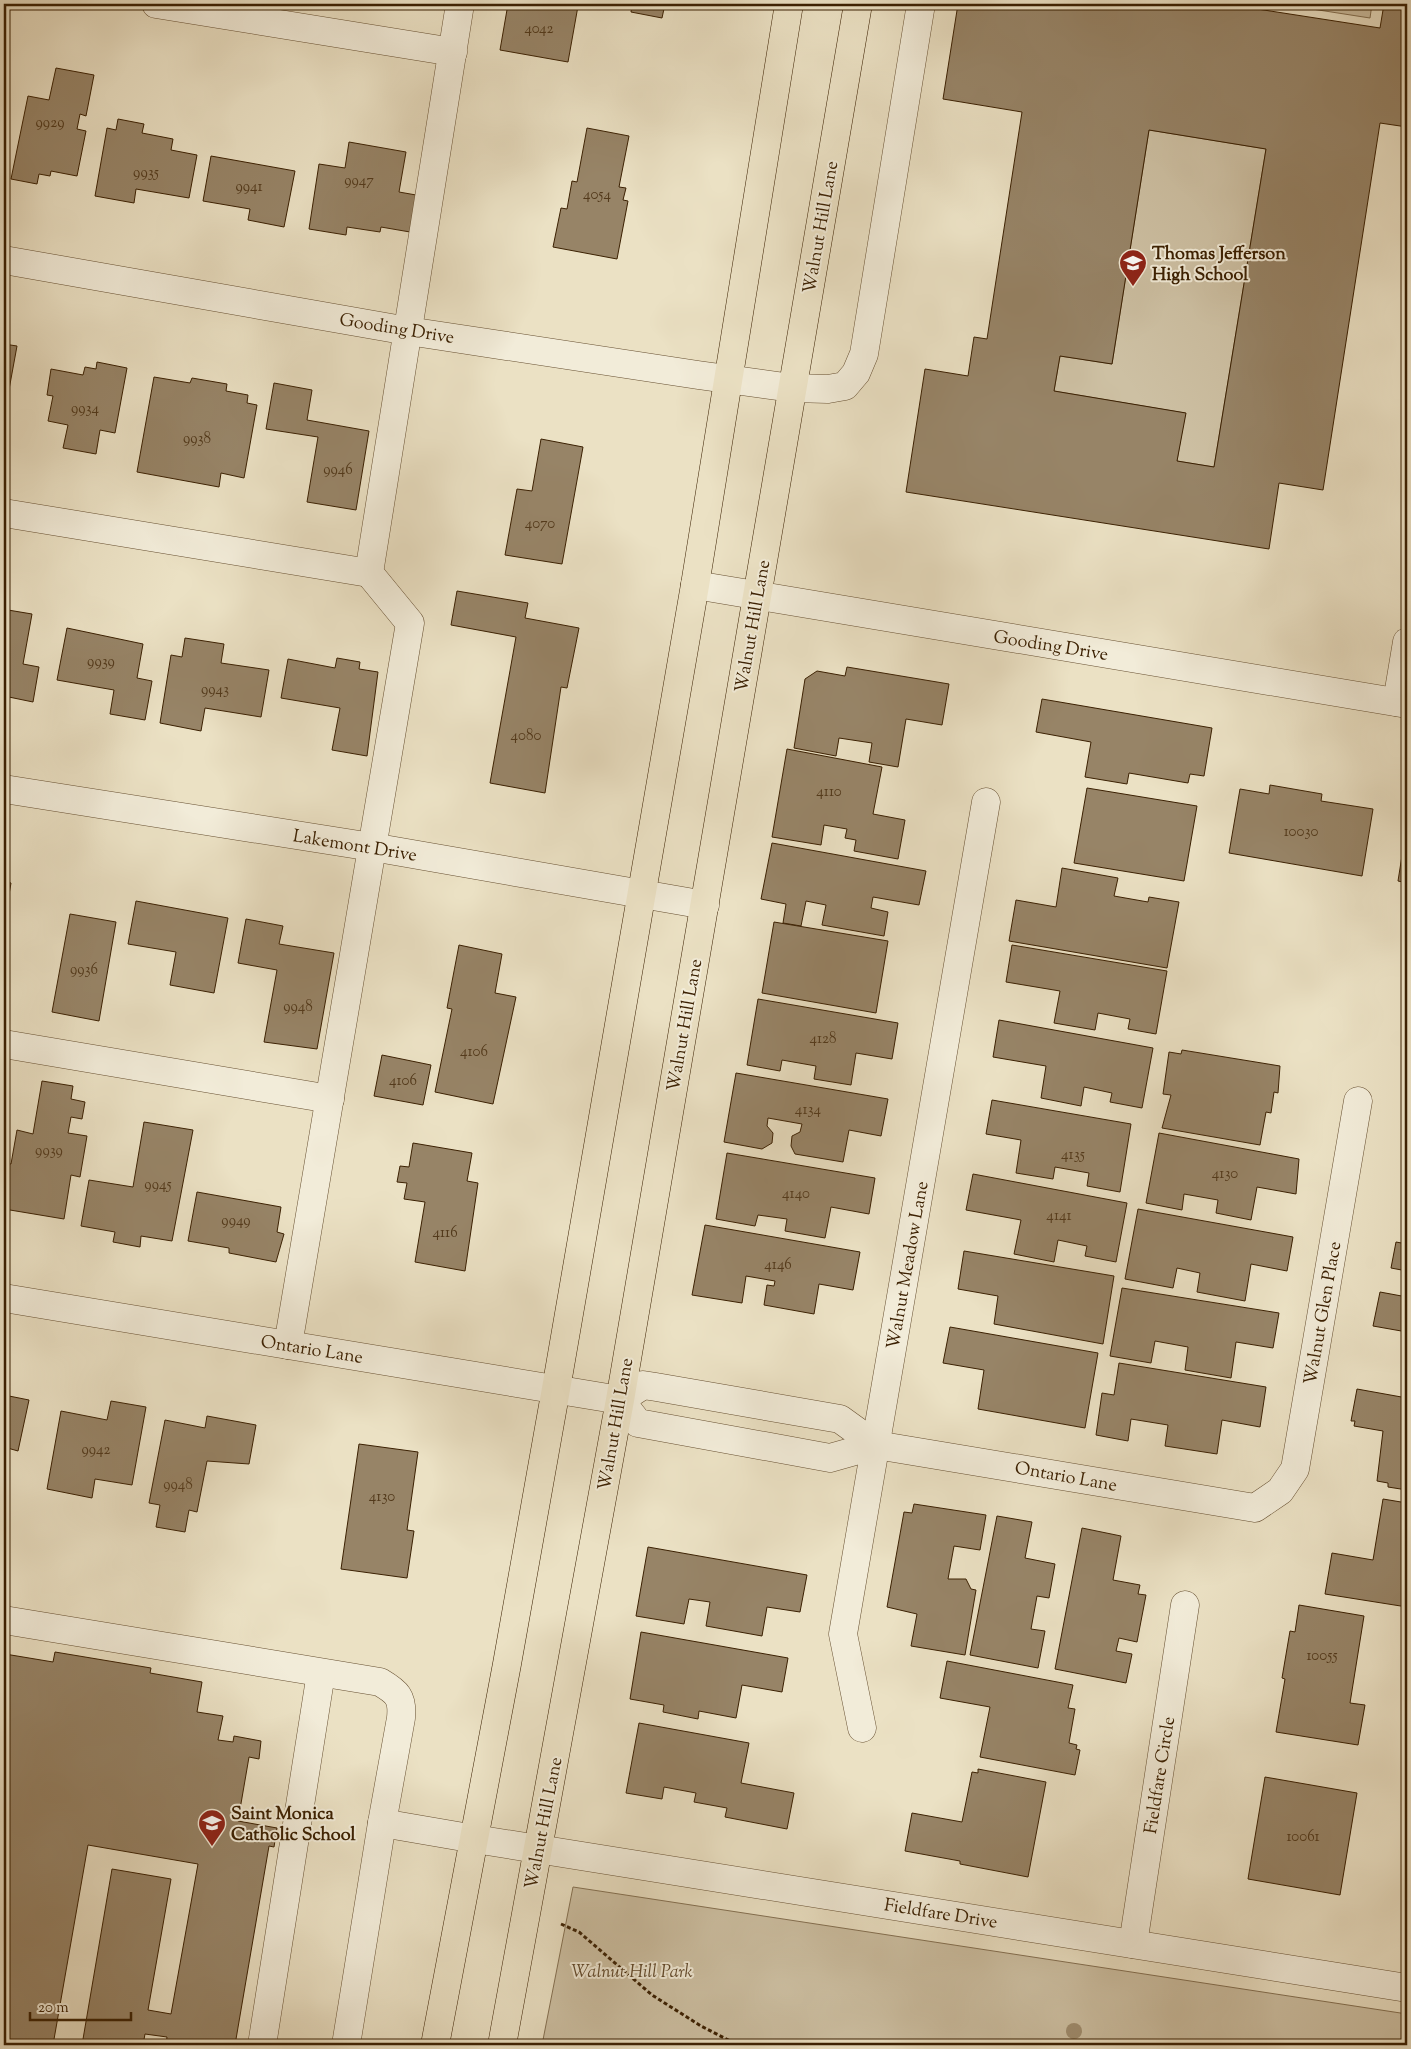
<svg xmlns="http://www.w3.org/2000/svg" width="1411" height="2049" viewBox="0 0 1411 2049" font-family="'Sorts Mill Goudy',serif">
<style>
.green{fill:#cdc0a3;stroke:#847052}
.building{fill:#978467;stroke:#3b2002;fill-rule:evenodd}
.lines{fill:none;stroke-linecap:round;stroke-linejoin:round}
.minor-casing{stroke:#675032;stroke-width:29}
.major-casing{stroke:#3b2002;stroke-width:29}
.path{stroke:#3b2002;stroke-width:3;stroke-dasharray:4 2.5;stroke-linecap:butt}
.minor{stroke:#f2ecd9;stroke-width:28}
.major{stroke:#ebe1c4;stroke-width:28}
.tree{fill:#9f8d6f}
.labels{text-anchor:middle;stroke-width:4;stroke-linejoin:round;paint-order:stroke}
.number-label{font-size:15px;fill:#52391b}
.street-label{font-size:18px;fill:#3b2002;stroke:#f2ecd9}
.poi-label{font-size:18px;font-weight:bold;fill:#3b2002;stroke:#f2ecd9;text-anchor:start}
.park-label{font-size:18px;font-style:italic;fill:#60482a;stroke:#f2ecd9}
</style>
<rect width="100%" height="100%" fill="#ebe1c4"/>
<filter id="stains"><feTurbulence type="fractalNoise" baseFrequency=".004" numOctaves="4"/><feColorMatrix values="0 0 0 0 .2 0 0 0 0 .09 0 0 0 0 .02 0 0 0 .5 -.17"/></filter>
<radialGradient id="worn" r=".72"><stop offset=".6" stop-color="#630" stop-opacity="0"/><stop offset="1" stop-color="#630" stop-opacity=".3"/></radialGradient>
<g class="green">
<polygon points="1280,4 1372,4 1370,18"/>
<polygon points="1149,130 1266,149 1214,467 1177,461 1185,413 1054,391 1060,356 1112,364"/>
<polygon points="573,1887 1407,2014 1407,2045 542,2045"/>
</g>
<g class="building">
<polygon points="508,4 568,4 578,6 568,62 500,50"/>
<polygon points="632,4 665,4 662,18 631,12"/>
<path d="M958 4H1225L1380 28 1384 4H1407V127L1380 123 1323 490 1279 483 1269 549 906 492 925 369 968 376 974 337 987 339 1022 112 943 99ZM1149 130 1266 149 1214 467 1177 461 1186 413 1054 391 1060 356 1112 364Z"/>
<polygon points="56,68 94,75 86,116 80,114 77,129 86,131 77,176 51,171 50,176 39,174 37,184 11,179 28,96 49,100"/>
<polygon points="118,119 144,124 142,133 173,139 171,150 197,155 189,198 136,189 134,203 95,196 107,128 116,130"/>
<polygon points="587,128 629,136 619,187 626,188 623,200 628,201 617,259 553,247 561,208 567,209 572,181 577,182"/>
<polygon points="349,142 406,152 399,192 416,195 410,232 381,227 380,232 347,227 346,235 309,229 319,164 345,168"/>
<polygon points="211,156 295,171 284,227 248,220 250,209 203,201"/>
<polygon points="4,344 17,346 6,406 4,406"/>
<polygon points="97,362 127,368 115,433 100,430 96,454 63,448 68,425 48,421 53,396 47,395 51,369 83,375 85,367 96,369"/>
<polygon points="154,377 190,383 192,378 227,384 226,391 248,395 247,403 257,405 244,478 221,473 219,487 137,472"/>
<polygon points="274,383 312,390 307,420 369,431 356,510 307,502 318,437 266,429"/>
<polygon points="541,439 583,447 562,564 505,555 517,489 532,491"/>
<polygon points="457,591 528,603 525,618 579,628 567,688 561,687 545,793 490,783 516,637 451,625"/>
<polygon points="4,604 9,604 8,610 32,614 23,664 39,667 33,702 4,696"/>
<polygon points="67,628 143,644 137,678 152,681 145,720 110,714 114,690 57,680"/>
<polygon points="185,638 224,644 221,663 269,670 261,717 205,708 201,731 160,723 171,655 182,657"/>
<polygon points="337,658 360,662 359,669 378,672 367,756 332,750 340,708 281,698 288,659 335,668"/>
<polygon points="847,667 949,684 942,725 906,719 898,767 869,762 872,743 839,738 836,756 794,748 805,679 817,671 845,676"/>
<polygon points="1042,699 1212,728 1204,776 1190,774 1188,783 1129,773 1127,784 1085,777 1091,742 1036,732"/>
<polygon points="787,749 882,767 873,814 905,820 898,859 854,851 856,840 845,838 847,829 824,825 821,845 772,837"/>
<polygon points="1270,785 1322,794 1321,801 1373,809 1362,876 1229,853 1240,789 1269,794"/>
<polygon points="1087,788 1197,806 1184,881 1074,863"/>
<polygon points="1407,824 1407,883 1398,881"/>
<polygon points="772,843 926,871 919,905 873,897 871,908 888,912 884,936 822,925 826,905 806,901 801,926 783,923 786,904 761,899"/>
<polygon points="1062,868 1118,878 1114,896 1148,902 1149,897 1179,902 1167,968 1009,941 1016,900 1056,907"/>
<polygon points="4,881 11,883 4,924"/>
<polygon points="136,901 228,918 214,993 170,985 176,952 128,944"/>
<polygon points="70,914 116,922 99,1021 52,1012"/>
<polygon points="246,919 283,926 279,944 334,953 317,1049 264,1042 277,970 238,963"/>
<polygon points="774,922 888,941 876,1013 762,993"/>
<polygon points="459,945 502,954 495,993 516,997 493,1104 435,1092 452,1009 447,1008"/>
<polygon points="1012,945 1167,971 1156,1034 1128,1029 1130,1019 1098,1013 1095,1030 1054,1023 1060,991 1006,982"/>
<polygon points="758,999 898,1023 892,1059 856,1053 851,1085 814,1079 816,1066 782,1060 780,1071 747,1065"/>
<polygon points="999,1020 1153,1048 1142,1108 1110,1102 1112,1093 1084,1087 1081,1106 1041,1098 1046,1066 993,1057"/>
<polygon points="1182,1050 1280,1066 1278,1093 1274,1092 1271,1113 1266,1112 1260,1145 1162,1128 1171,1095 1163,1094 1169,1052 1181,1054"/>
<polygon points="382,1055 431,1065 423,1105 374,1096"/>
<polygon points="736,1073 888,1099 881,1136 849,1130 843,1162 795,1154 791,1146 792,1136 800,1132 802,1124 768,1118 767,1126 773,1133 772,1143 762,1149 724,1142"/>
<polygon points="42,1081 73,1086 71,1099 85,1102 82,1119 71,1117 68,1133 87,1136 80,1177 71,1175 64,1219 4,1209 4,1163 11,1164 17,1130 33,1134"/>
<polygon points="992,1100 1131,1124 1120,1192 1087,1186 1089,1173 1055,1167 1053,1179 1016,1173 1021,1140 986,1134"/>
<polygon points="144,1122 193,1130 172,1241 141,1236 140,1247 113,1242 115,1232 81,1226 89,1180 133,1187"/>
<polygon points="1159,1133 1299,1159 1296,1194 1257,1187 1251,1220 1216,1213 1218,1200 1184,1194 1182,1210 1146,1203"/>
<polygon points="413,1143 472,1153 467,1181 478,1183 465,1271 415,1262 425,1202 404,1199 407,1183 397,1182 400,1166 409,1167"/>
<polygon points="727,1153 875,1178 869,1214 831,1207 825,1238 785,1231 787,1219 758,1215 755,1226 716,1219"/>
<polygon points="973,1174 1127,1203 1116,1262 1085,1256 1087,1246 1058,1240 1054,1262 1014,1254 1021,1220 966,1210"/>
<polygon points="197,1192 281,1207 277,1232 284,1234 276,1262 229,1253 229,1248 188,1241"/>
<polygon points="1138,1209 1293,1237 1287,1271 1251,1264 1245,1301 1197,1292 1200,1273 1177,1268 1173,1288 1125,1279"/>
<polygon points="705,1225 860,1252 853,1290 819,1284 814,1314 764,1305 767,1285 774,1286 775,1281 746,1276 742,1303 692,1295"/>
<polygon points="1396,1242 1407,1244 1407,1271 1391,1268"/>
<polygon points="964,1251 1114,1276 1103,1344 994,1324 998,1296 958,1289"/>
<polygon points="1122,1288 1279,1313 1273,1348 1236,1342 1231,1378 1185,1370 1188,1347 1155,1341 1151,1363 1110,1356"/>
<polygon points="1380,1292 1407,1297 1407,1332 1373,1326"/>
<polygon points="950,1327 1098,1353 1085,1428 978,1409 984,1370 943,1363"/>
<polygon points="1119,1363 1266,1387 1260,1427 1222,1420 1217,1454 1165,1446 1168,1425 1131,1419 1128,1441 1096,1435 1102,1393 1114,1395"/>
<polygon points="1357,1389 1407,1398 1407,1490 1388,1487 1388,1483 1377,1481 1383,1431 1354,1426 1355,1421 1351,1421"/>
<polygon points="4,1395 29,1400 18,1451 4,1447"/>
<polygon points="111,1401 146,1407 132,1485 95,1479 92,1498 47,1489 61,1411 107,1420"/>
<polygon points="207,1416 256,1425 249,1464 207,1461 197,1512 189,1510 185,1532 156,1527 160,1505 149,1503 165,1420 205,1428"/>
<polygon points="359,1444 418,1452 407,1530 414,1531 407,1578 341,1569"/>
<polygon points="1383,1499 1407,1503 1407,1607 1325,1594 1332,1553 1373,1560"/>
<polygon points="914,1504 986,1515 980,1550 954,1546 948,1579 966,1579 971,1589 976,1590 965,1655 911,1646 917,1614 887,1607 904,1512 912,1513"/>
<polygon points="997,1516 1032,1522 1025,1558 1055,1564 1049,1598 1037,1596 1031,1629 1045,1631 1038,1668 970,1655"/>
<polygon points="1082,1528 1121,1536 1113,1580 1140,1585 1138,1594 1146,1595 1137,1642 1119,1638 1116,1651 1132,1654 1126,1683 1055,1669"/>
<polygon points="648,1547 807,1575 800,1612 767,1607 762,1636 706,1626 710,1602 689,1599 684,1624 636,1616"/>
<polygon points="1299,1605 1364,1616 1350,1703 1365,1705 1358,1745 1276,1732 1285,1679 1282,1678 1290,1631 1295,1632"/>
<polygon points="641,1632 788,1658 782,1692 742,1685 736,1718 699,1711 698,1719 663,1712 664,1705 630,1699"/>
<polygon points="55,1652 151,1668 150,1673 202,1682 197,1712 223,1716 218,1740 233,1742 234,1736 261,1741 259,1759 249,1757 238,1821 277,1828 274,1847 269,1846 235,2045 166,2045 167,2037 145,2034 143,2045 82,2045 112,1869 171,1879 148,2010 171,2014 198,1864 88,1845 53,2045 4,2045 4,1658 5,1654 53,1662"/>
<polygon points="947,1661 1073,1685 1068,1708 1075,1709 1069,1743 1077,1745 1076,1749 1080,1750 1075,1775 980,1757 990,1707 940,1698"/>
<polygon points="639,1723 749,1743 741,1783 794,1793 787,1829 725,1817 727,1808 694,1802 696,1793 664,1787 662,1799 626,1793"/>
<polygon points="978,1769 1046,1782 1028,1877 960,1864 960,1861 905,1851 912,1813 962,1822 972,1772 978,1773"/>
<polygon points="1265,1777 1357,1793 1340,1895 1248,1879"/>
</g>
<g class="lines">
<g class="minor-casing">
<g id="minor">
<polyline points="156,4 453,52"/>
<polyline points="4,260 408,331 698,375 792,388 828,389 845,386 856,373 864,354 921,4"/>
<polyline points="4,513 369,573 460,4"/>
<polyline points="695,585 1407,704"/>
<polyline points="1397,702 1407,642"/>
<polyline points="4,789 372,847 705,905"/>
<polyline points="4,1044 330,1099"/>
<polyline points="4,1298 620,1400 643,1385 656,1387 840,1419 876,1445"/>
<polyline points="288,1345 410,623 369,573"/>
<polyline points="620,1400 638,1423 830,1458 876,1445 1255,1508 1280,1491 1295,1469 1358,1101"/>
<path d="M4 1620 380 1682C397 1692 403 1697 401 1718L382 1823 346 2045"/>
<polyline points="862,1728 843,1634 986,802"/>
<polyline points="382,1823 475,1839 1407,1988"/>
<polyline points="1133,1944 1185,1605"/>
<polyline points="262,2045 321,1673"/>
</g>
</g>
<g class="major-casing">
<g id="major">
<polyline points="435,2045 507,1664 556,1389 695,585 789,4"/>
<polyline points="502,2045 620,1400 858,4"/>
</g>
</g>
<polyline class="path" points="561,1924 579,1932 652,1995 701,2026 738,2045"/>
<use href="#minor" class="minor"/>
<use href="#major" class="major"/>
</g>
<circle class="tree" cx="1074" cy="2031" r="8"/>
<defs>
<g id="school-pin" transform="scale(1.4375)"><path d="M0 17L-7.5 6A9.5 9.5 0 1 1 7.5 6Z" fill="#8f2418" stroke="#f2ecd9"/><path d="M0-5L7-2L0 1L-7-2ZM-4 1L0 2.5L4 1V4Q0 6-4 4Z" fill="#fff"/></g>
</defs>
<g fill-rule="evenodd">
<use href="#school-pin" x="1133" y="263"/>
<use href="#school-pin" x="212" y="1823"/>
</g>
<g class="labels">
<g class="number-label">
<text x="539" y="33">4042</text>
<text x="50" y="127">9929</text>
<text x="146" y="177">9935</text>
<text x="359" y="185">9947</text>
<text x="249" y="191">9941</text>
<text x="597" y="199">4054</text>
<text x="85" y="413">9934</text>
<text x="197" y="443">9938</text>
<text x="338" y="474">9946</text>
<text x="540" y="528">4070</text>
<text x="101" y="666">9939</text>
<text x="215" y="694">9943</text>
<text x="526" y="740">4080</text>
<text x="829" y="796">4110</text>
<text x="1301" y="836">10030</text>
<text x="84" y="974">9936</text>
<text x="298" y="1011">9948</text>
<text x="823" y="1043">4128</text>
<text x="474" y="1056">4106</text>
<text x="403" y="1085">4106</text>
<text x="808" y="1114">4134</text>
<text x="49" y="1155">9939</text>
<text x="1073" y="1159">4135</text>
<text x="1225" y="1178">4130</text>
<text x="158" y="1189">9945</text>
<text x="796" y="1198">4140</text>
<text x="1059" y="1220">4141</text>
<text x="236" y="1225">9949</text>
<text x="445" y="1237">4116</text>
<text x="778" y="1269">4146</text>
<text x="96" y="1454">9942</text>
<text x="178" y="1489">9948</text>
<text x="382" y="1501">4130</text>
<text x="1322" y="1660">10055</text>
<text x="1303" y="1841">10061</text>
</g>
<g class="street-label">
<text transform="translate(820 227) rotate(-80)" y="6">Walnut Hill Lane</text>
<text transform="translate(397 328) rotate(9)" y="6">Gooding Drive</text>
<text transform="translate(752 626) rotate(-80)" y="6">Walnut Hill Lane</text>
<text transform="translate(1051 645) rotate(9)" y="6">Gooding Drive</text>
<text transform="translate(355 845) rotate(9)" y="6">Lakemont Drive</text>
<text transform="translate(684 1025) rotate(-80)" y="6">Walnut Hill Lane</text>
<text transform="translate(907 1265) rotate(-80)" y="6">Walnut Meadow Lane</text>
<text transform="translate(1322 1313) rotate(-80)" y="6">Walnut Glen Place</text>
<text transform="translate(312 1349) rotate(9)" y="6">Ontario Lane</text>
<text transform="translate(615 1424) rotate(-80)" y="6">Walnut Hill Lane</text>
<text transform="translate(1066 1476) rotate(10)" y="6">Ontario Lane</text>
<text transform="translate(1159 1775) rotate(-81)" y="6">Fieldfare Circle</text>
<text transform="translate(543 1823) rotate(-79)" y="6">Walnut Hill Lane</text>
<text transform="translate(941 1913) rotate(9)" y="6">Fieldfare Drive</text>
</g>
<g class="poi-label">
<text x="1152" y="259">Thomas Jefferson<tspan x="1152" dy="21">High School</tspan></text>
<text x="231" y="1819">Saint Monica<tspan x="231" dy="21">Catholic School</tspan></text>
</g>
<g class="park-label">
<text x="632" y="1977">Walnut Hill Park</text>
</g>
</g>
<rect width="1411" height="2049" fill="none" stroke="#ebe1c4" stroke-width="20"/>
<rect x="5" y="5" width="1401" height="2039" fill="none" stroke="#3b2002" stroke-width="2.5"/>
<rect x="10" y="10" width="1391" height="2029" fill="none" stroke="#3b2002"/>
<path d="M30 2012v8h101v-8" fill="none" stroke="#3b2002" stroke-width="2.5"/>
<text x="38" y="2012" font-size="15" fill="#3b2002" stroke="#f2ecd9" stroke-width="4" paint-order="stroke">20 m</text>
<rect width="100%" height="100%" filter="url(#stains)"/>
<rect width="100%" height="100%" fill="url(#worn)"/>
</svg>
